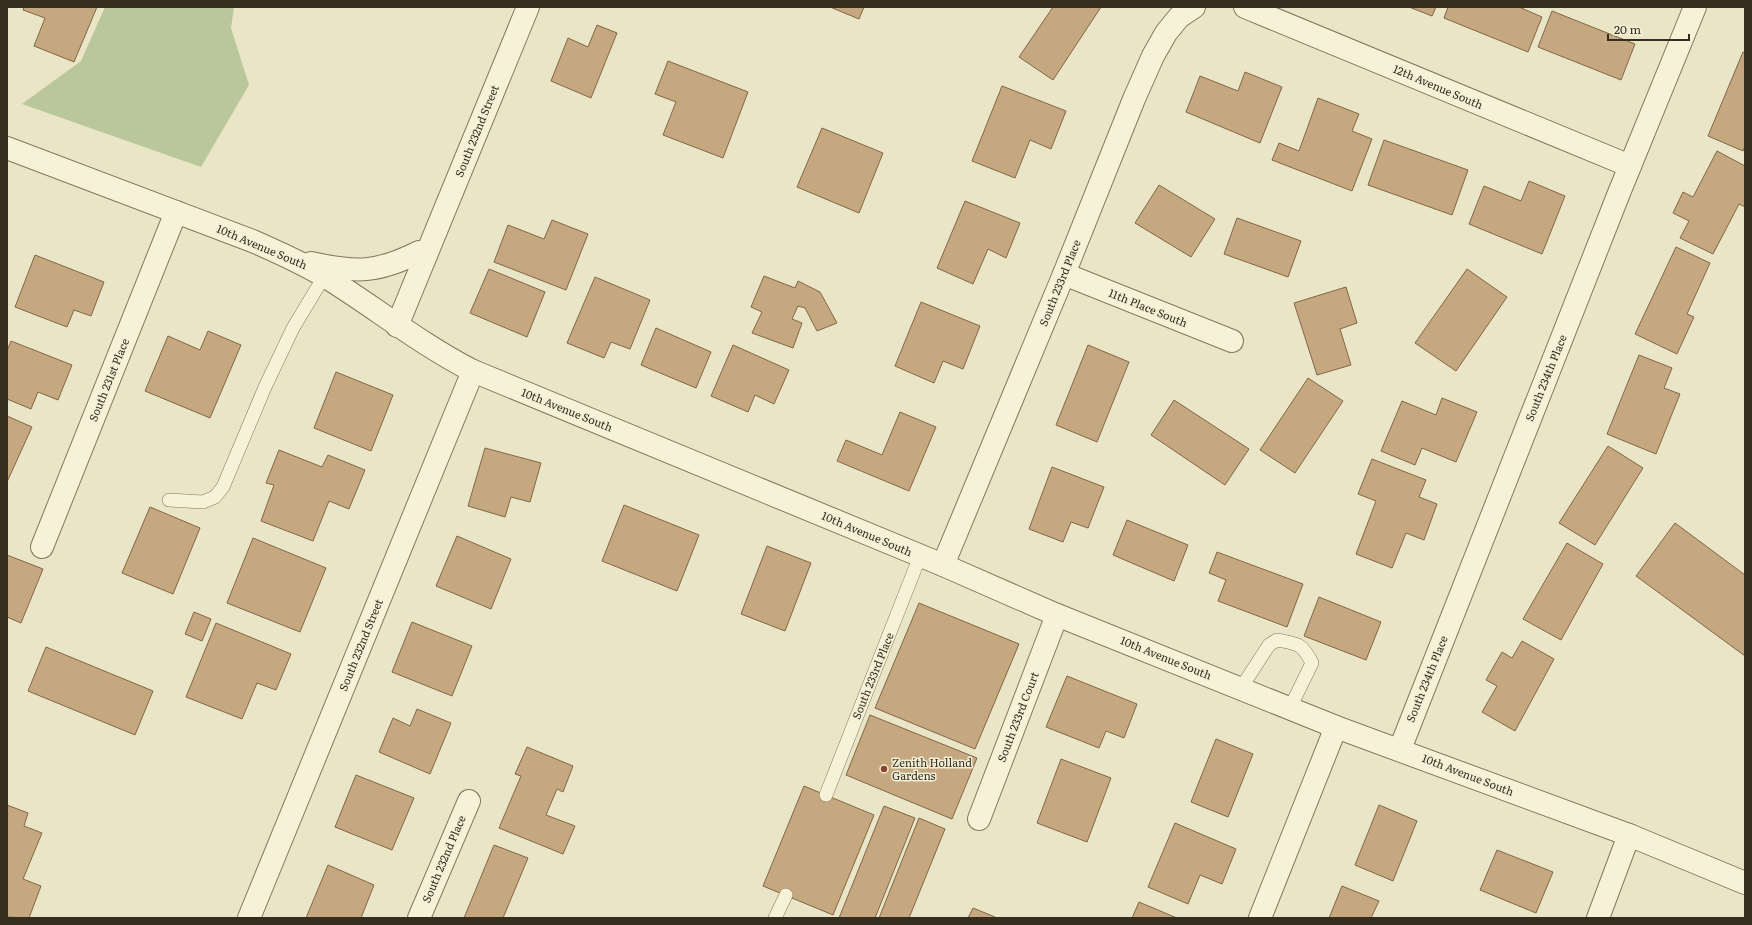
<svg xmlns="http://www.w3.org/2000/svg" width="1752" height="925" viewBox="0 0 1752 925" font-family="Literata,serif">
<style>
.green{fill:#bac79b}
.building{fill:#c5a87f;stroke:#816745}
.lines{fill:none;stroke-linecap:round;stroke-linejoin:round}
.lane-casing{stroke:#84785d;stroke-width:14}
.street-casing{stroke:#84785d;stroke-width:24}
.lane{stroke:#f6f2d8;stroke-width:13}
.street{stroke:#f6f2d8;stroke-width:22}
.poi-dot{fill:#8d4233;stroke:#f2efd5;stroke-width:1.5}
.labels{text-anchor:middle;stroke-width:3;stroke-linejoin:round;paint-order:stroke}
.street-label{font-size:11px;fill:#352e20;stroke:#f2efd5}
.poi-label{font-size:11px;fill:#352e20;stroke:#f2efd5;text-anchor:start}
</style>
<rect width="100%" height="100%" fill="#eae5c6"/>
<polygon class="green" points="105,7 234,7 231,28 249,85 201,167 22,104 81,61"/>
<g class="building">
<polygon points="24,7 97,7 74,62 34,46 45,18 23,10"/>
<polygon points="830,7 864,7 859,19"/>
<polygon points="1053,7 1101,7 1053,80 1019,57"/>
<polygon points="1409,7 1436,7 1432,16"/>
<polygon points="1448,7 1519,7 1542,17 1528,52 1444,18"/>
<polygon points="1552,11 1635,44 1621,80 1538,47"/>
<polygon points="597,25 617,33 591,98 551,81 568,38 588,47"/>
<polygon points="1743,52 1745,53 1745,146 1743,151 1708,136"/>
<polygon points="668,61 748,92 723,158 663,135 676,102 655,94"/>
<polygon points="1245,72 1282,87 1260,143 1186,112 1200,76 1238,91"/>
<polygon points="1002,86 1066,111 1051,149 1030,140 1015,178 972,161"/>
<polygon points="1318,98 1359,114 1352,131 1372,139 1352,191 1272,160 1279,143 1299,151"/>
<polygon points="822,128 883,153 859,213 797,187"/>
<polygon points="1384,140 1468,170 1452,215 1368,185"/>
<polygon points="1717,151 1745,166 1745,207 1739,204 1713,254 1680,238 1689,221 1673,213 1683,192 1693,197"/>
<polygon points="1529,181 1565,196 1542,254 1469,224 1484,186 1521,201"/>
<polygon points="1159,185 1215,219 1191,257 1135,223"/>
<polygon points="965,201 1020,223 1006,258 988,249 973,284 937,268"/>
<polygon points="1237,218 1301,241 1288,277 1224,254"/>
<polygon points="552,220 588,234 566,290 494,262 508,225 544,239"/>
<polygon points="1676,247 1710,263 1687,314 1694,317 1677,354 1635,334"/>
<polygon points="35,255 104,282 91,316 74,310 67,327 15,307"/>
<polygon points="489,269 545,292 527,337 470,313"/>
<polygon points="1467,269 1507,297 1456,371 1415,343"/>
<polygon points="764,276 795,288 798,281 820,292 837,323 817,331 805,308 798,306 792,319 802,323 793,348 752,333 762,312 751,307"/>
<polygon points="595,277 650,300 630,349 611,342 604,358 567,343"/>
<polygon points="1346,287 1357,323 1340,329 1351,365 1317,375 1294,303"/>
<polygon points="921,302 980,326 963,369 943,361 934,383 895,366"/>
<polygon points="656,328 711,352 696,388 641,365"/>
<polygon points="208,331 241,345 210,418 145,391 168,336 200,350"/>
<polygon points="11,341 72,365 58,400 38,392 31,409 7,399 7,351"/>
<polygon points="733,345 789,370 774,404 755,395 748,412 711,396"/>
<polygon points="1088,345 1129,362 1097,442 1056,425"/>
<polygon points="1639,355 1672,368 1664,388 1680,394 1656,454 1607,434"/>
<polygon points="336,372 393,395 371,451 314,428"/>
<polygon points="1308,378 1343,401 1295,473 1260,450"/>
<polygon points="1442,398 1477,412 1456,462 1422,448 1415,465 1381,451 1402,401 1436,415"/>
<polygon points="1174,400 1249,449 1225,485 1151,435"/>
<polygon points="900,412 936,427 909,491 837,461 846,440 882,455"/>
<polygon points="7,416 32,427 7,482"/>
<polygon points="1608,446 1643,468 1595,545 1559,523"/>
<polygon points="485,448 541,463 530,502 511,497 505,517 468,506"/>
<polygon points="279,450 322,467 328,455 365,470 349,509 329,501 313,541 261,521 274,485 266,483"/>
<polygon points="1372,459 1426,480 1419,497 1437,504 1424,540 1406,533 1392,568 1356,554 1376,501 1358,494"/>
<polygon points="1052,467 1104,487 1088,528 1071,522 1063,542 1029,529"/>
<polygon points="624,505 699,535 677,591 602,561"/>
<polygon points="150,507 200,528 173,594 122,573"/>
<polygon points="1127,520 1188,545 1174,581 1113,555"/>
<polygon points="1675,523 1745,575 1745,656 1636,576"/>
<polygon points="457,536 511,559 491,609 436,586"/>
<polygon points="253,538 326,568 300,632 227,603"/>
<polygon points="1567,543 1603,564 1561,640 1523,619"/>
<polygon points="767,546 811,563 785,631 741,614"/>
<polygon points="1217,552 1303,584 1287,627 1218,601 1226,580 1209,573"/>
<polygon points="7,555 43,569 21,623 7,617"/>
<polygon points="1319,597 1381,622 1366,660 1304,636"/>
<polygon points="919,603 1019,644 975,749 875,708"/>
<polygon points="194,612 211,619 202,641 185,634"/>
<polygon points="412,622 472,646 452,696 392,672"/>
<polygon points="216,623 291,654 276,690 257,683 242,719 186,697"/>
<polygon points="1522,641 1554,659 1515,731 1482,712 1497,686 1486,680 1502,652 1512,658"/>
<polygon points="46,647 153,691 135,735 28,691"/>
<polygon points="1067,676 1137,704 1124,738 1106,731 1099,748 1046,727"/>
<polygon points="417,709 451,723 430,774 379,752 393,718 410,726"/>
<polygon points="870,715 977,758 952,819 846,775"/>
<polygon points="1216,739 1253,754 1228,817 1191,802"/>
<polygon points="527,747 573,766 563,792 557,789 546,815 575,826 563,854 499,828 521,776 515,774"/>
<polygon points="1061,759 1111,778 1087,842 1037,823"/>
<polygon points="356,775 414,798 392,850 335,827"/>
<polygon points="804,786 874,815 833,915 763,886"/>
<polygon points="7,805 28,813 24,826 42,833 23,879 41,886 29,918 7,917"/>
<polygon points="1379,805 1417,821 1393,881 1355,865"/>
<polygon points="884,806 915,818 875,918 839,918"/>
<polygon points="919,818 945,829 909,918 879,918"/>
<polygon points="1175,823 1236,849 1222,884 1200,875 1188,904 1148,887"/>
<polygon points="494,845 528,858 503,918 464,918"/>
<polygon points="1497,850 1553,872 1536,913 1480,890"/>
<polygon points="328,865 374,885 361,918 306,918"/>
<polygon points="1342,886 1379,901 1371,918 1329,918"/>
<polygon points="1139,902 1177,918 1132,918"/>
<polygon points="973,908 995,917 995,918 968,918"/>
</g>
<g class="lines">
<g class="lane-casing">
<g id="lane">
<polyline points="169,500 203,502 215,497 223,487 265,387 293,328 328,270"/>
<path d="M1241 688 1269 645 1277 640C1298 644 1302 643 1312 663L1290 708"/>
<polyline points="826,795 920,556"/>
<polyline points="775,918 786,895"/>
</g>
</g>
<g class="street-casing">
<g id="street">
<polyline points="1245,7 1630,166"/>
<path d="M7 148 255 242C280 253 305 264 329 279 377 309 422 345 473 371L943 565 1057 615 1336 727 1629 835 1745 883"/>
<path d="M311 263C356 273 377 273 419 252L426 255"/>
<polyline points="1064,274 1232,341"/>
<polyline points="397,326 528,7"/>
<polyline points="42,547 176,212"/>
<polyline points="943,565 1064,274 1134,99 1153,56 1166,33 1179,17 1194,7"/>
<polyline points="1400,749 1619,193 1695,7"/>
<polyline points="979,819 1057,615"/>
<polyline points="249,918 473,371"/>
<polyline points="419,918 469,801"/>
<polyline points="1260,918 1336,727"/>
<polyline points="1598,918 1629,835"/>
</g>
</g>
<use href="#lane" class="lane"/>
<use href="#street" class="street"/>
</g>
<circle class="poi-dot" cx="884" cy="769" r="4"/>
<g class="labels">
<g class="street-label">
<text transform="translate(1438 87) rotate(23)" y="4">12th Avenue South</text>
<text transform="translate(477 131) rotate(-68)" y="4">South 232nd Street</text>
<text transform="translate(262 247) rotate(23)" y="4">10th Avenue South</text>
<text transform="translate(1060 283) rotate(-68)" y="4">South 233rd Place</text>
<text transform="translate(1148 308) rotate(22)" y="4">11th Place South</text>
<text transform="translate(1546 378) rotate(-68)" y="4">South 234th Place</text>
<text transform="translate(109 380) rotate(-68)" y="4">South 231st Place</text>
<text transform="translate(567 410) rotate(22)" y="4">10th Avenue South</text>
<text transform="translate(867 534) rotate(23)" y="4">10th Avenue South</text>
<text transform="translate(361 645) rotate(-68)" y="4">South 232nd Street</text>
<text transform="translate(1166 658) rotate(22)" y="4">10th Avenue South</text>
<text transform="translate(873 676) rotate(-68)" y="4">South 233rd Place</text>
<text transform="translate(1427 679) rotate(-68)" y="4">South 234th Place</text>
<text transform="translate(1018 717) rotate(-69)" y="4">South 233rd Court</text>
<text transform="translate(1468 775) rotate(21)" y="4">10th Avenue South</text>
<text transform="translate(444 859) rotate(-67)" y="4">South 232nd Place</text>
</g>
<g class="poi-label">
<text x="892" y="767">Zenith Holland<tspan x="892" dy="13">Gardens</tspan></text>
</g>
</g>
<rect width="1752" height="925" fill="none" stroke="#352e20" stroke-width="16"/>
<path d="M1608 34v6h81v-6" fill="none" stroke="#352e20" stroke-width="2"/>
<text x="1614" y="34" font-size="12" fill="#352e20" stroke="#f2efd5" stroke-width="3" paint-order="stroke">20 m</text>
</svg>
